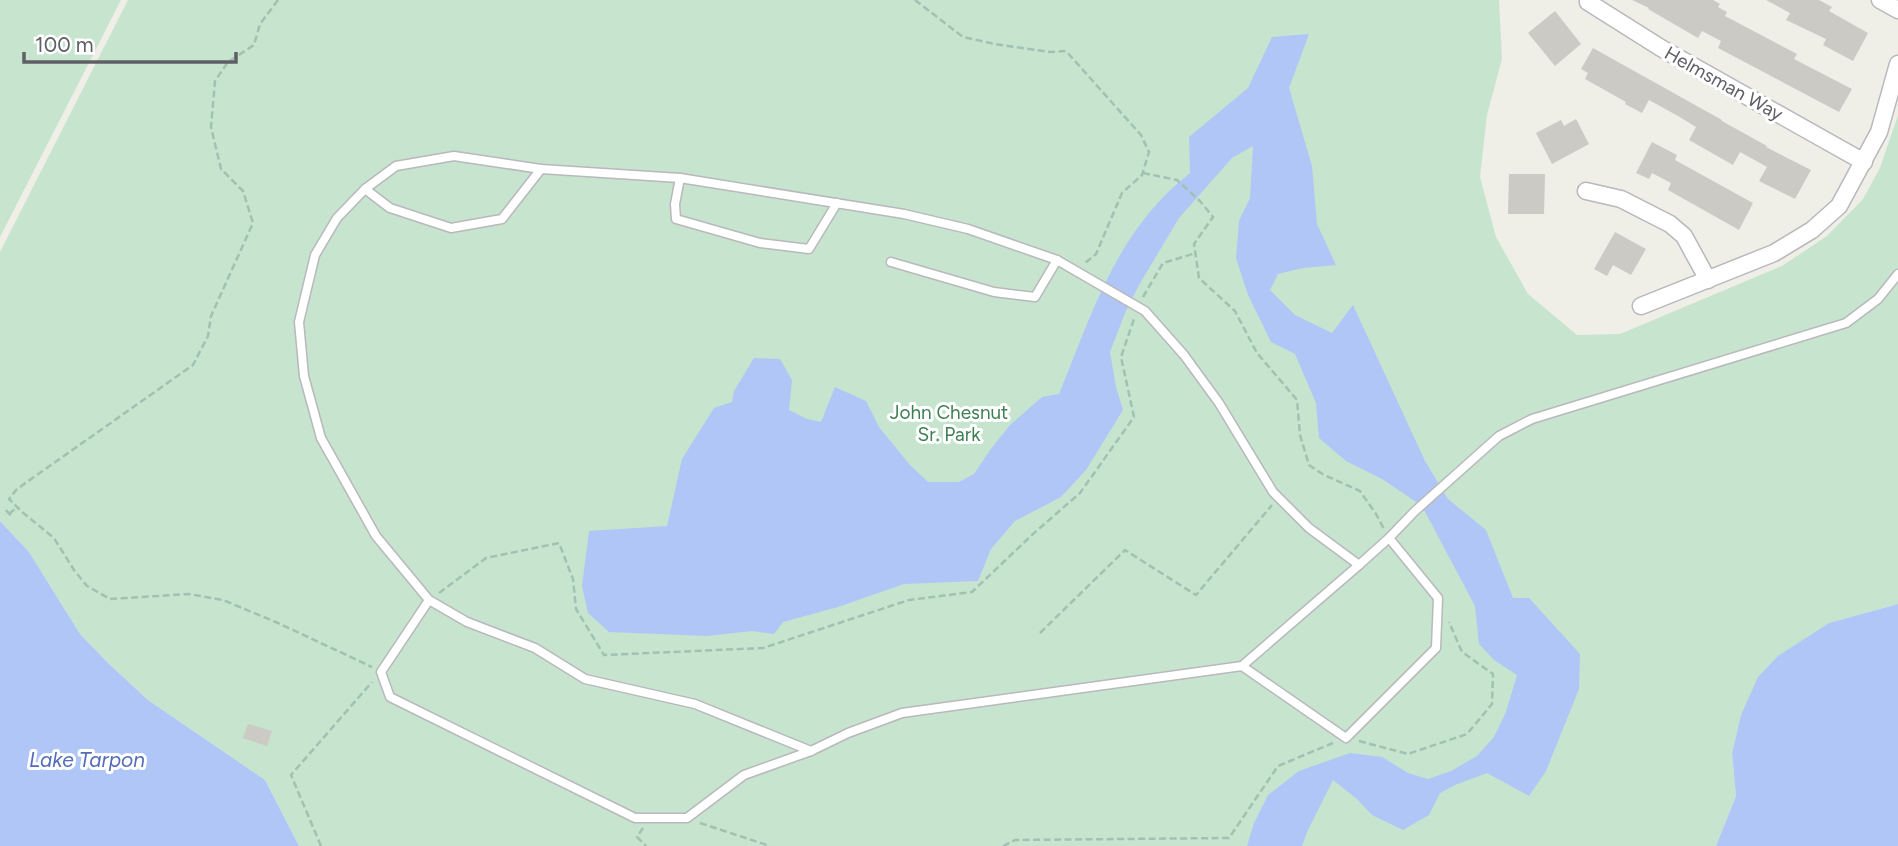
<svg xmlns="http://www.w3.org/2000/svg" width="1898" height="846" viewBox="0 0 1898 846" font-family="Figtree,sans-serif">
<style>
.green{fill:#c7e4cf}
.water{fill:#b0c6f7}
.building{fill:#cbcac4}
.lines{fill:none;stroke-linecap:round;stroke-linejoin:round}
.service-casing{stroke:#b8b8bd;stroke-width:11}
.minor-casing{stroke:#b8b8bd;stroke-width:19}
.path{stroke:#a0c2b2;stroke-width:2.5;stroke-dasharray:7 3.5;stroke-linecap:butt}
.service{stroke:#fff;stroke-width:8}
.minor{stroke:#fff;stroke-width:16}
.labels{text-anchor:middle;stroke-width:6;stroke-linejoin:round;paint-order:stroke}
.street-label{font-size:19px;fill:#5f6066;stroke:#fff}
.park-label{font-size:19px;fill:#3d7f51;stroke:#fff}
.water-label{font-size:21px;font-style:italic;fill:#546cb9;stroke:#fff}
</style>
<rect width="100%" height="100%" fill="#efefe8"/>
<g class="green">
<polygon points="0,0 121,0 0,237"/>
<polygon points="128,0 1499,0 1502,59 1487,115 1480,177 1496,237 1528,294 1577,335 1620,334 1782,266 1827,236 1863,199 1880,168 1898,115 1898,604 1829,623 1741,715 1732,753 1736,796 1716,846 299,846 265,780 148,700 108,663 80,634 29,552 0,521 0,252"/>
</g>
<g class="water">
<path d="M1309 34 1289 88 1312 166 1317 224 1336 265 1303 268 1278 274 1270 290 1295 315 1332 333 1353 305 1425 461 1448 499 1486 530 1513 598H1529L1580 654 1579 689 1546 771 1529 796 1487 773 1455 785 1440 793 1429 815 1403 830 1372 815 1357 799 1333 780 1308 830 1302 846H1247L1254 823 1268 795 1299 771 1350 753 1382 757 1408 773 1428 779 1451 771 1477 756 1494 737 1506 712 1517 675 1494 660 1479 644 1475 606 1422 506 1382 479 1346 461 1319 438 1316 403 1295 354 1271 342 1248 295 1236 258 1239 221 1250 198 1253 146 1232 158 1179 218 1139 285 1125 313 1110 352 1116 387 1123 410 1086 470 1061 497 1015 521 991 549 978 581 904 584 838 607 783 622 774 634 752 631 707 636 609 632 588 613 582 586 589 531 667 526 682 459 714 408 732 402 734 391 754 358 780 359 792 380 789 410 807 419 821 422 835 387 866 401 879 427 910 465 928 482H959L974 474 990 450 1010 425 1042 397 1059 394C1093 311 1117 230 1190 173L1189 137 1248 88 1272 37Z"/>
<polygon points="0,521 29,552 80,634 108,663 148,700 265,780 299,846 0,846"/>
<polygon points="1898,604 1898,846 1716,846 1736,796 1732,753 1741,715 1758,677 1778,656 1829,623"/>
</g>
<g class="building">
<polygon points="1632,0 1713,0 1720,4 1718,7 1727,12 1725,16 1797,54 1794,59 1852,89 1839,112 1718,48 1721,41 1702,31 1698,38 1648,9 1649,8"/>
<polygon points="1766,0 1819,0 1832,7 1829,11 1868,33 1853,61 1823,45 1826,39 1786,20 1790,13"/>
<polygon points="1555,11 1581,44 1555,66 1528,33"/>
<polygon points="1593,48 1722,120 1722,121 1767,146 1766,147 1811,170 1795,199 1759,181 1767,167 1740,152 1733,165 1689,140 1696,127 1678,116 1649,100 1642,113 1625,104 1626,102 1585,79 1588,73 1581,69"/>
<polygon points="1576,119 1589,144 1552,164 1536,133 1561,120 1564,126"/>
<polygon points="1652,142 1677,155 1675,160 1753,203 1739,230 1668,190 1671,183 1652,173 1649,179 1636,173"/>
<polygon points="1509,174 1545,174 1544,214 1508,214"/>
<polygon points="1615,232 1646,249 1631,275 1613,265 1607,276 1594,269"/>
<polygon points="248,724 272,731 267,746 243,738"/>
</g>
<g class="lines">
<g class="service-casing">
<g id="service">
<polyline points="680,178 675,204 676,219 760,243 809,249 837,203"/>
<polyline points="365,189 390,208 451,228 502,219 541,169"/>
<polyline points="891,262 994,292 1035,297 1057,260"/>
<polyline points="1389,538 1415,511 1499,436 1532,419 1846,323 1878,299 1898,274"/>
<polyline points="429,600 381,672 390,697 635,818 687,818 744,775 811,751 848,733 902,713 1242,666 1359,565"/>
<polyline points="811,751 695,704 585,679 535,648 467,622 429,600 376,536 321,438 304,376 299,322 315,255 337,218 365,189 396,166 454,156 541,169 680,178 904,214 968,229 1057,260 1145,311 1184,355 1219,403 1273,492 1309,528 1359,565 1389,538 1438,598 1436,648 1346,738 1242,666"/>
</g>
</g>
<g class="minor-casing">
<g id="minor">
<polyline points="1588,0 1588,2 1661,48 1864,162"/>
<polyline points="1880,0 1898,10"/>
<polyline points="1586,191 1621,199 1670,224 1684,236 1708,280"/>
<polyline points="1641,306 1774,253 1812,230 1839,206 1879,132 1898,64"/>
</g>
</g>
<g class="path">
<polyline points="278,0 260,24 254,45 228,62 215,81 211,127 221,169 243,191 253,223 211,316 208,336 193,365 17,489 9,499 22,512 54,538 74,570 87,586 110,599 189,594 223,600 278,623 372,667"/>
<polyline points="915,0 963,37 995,44 1050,52 1066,51 1141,135 1149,152 1142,175 1122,193 1096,254 1084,264"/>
<polyline points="1143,173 1177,180 1200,201 1213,217 1194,244 1199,278 1235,311 1257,353 1297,400 1300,435 1309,465 1324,475 1360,491 1376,514 1384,529"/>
<polyline points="1143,297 1163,263 1196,253"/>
<polyline points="6,510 12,517"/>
<polyline points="9,514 17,507"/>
<polyline points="439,593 486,558 559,543 573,579 576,609 604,655 763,648 909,600 972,592 1033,534 1080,493 1134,417 1121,357 1135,316"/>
<polyline points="1040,633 1125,550 1196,595 1272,505"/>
<polyline points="1359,741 1408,754 1467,734 1492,704 1493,674 1462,652 1449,622"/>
<polyline points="700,823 770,846"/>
<polyline points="643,828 637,837 646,846"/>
<polyline points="321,846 291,775 372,682"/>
<polyline points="1003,846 1015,840 1229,838 1278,766 1333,743"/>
</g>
<use href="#service" class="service"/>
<use href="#minor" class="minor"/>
</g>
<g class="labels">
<g class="street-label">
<text transform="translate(1724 83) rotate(29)" y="7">Helmsman Way</text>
</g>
<g class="park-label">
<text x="949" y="419">John Chesnut<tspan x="949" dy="22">Sr. Park</tspan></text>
</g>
<g class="water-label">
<text x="87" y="767">Lake Tarpon</text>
</g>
</g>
<path d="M24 52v10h212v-10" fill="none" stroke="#5f6066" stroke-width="3.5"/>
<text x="35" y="52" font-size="21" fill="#5f6066" stroke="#ffffff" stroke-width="5" paint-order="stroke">100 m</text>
</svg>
